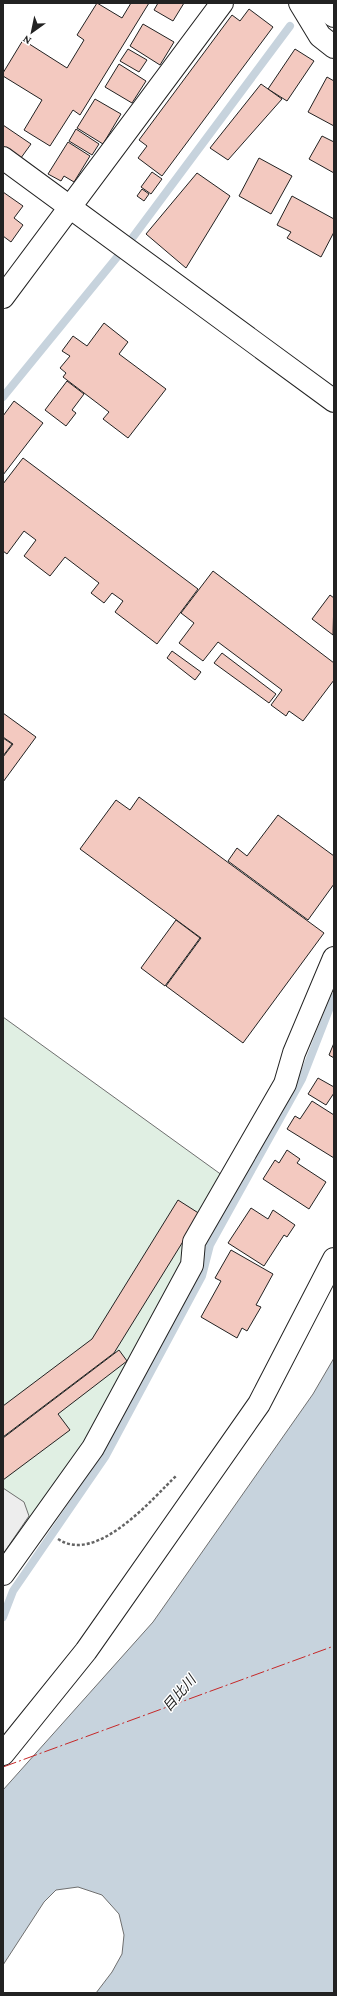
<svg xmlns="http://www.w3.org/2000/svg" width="337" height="1996" viewBox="0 0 337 1996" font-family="'Crimson Pro','Noto Sans JP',serif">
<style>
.green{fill:#e0efe3;stroke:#6f6f6f}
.parking{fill:#ededed;stroke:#6f6f6f}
.water{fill:#c7d3dd;stroke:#6f6f6f}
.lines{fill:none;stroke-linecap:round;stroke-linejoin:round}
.stream{stroke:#c7d3dd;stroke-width:8}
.building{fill:#f3c9c0;stroke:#222}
.street-casing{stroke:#222;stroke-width:24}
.secondary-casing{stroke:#222;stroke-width:24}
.path{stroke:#646464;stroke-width:2.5;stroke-dasharray:3 2;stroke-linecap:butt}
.street{stroke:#fff;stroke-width:22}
.secondary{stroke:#fff;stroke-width:22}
.power{stroke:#c62828;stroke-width:1;stroke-dasharray:14 3 2 3;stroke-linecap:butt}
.labels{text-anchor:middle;stroke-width:3;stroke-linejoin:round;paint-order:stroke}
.water-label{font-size:14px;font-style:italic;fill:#222;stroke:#fff}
</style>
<rect width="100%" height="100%" fill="#fff"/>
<polygon class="green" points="3,1017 226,1178 185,1266 87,1445 3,1562"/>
<polygon class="parking" points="3,1488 24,1502 29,1516 3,1554"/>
<polygon class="water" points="334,1358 334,1993 96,1993 112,1972 122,1954 124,1935 119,1914 102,1895 78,1887 56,1890 44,1902 3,1965 3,1790 153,1622 313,1394"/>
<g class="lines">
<g class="stream">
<polyline points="133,237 290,26"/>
<polyline points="3,397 118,256"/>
<polyline points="3,1617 13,1591 105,1457 202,1276 210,1245 302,1079 334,997"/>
</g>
</g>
<g class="building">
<polygon points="97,3 122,18 131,3 149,3 80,115 73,110 50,146 24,130 42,100 3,76 3,73 23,40 67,68 84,40 77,35"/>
<polygon points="158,3 184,3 173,21 154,10"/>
<polygon points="249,9 273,27 162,176 138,158 147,146 139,140 232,15 240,21"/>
<polygon points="143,24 174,42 160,65 130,46"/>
<polygon points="128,49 147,60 139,72 120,61"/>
<polygon points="295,49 314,61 287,101 268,89"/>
<polygon points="119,64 146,81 132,103 105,87"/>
<polygon points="327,77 334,81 334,126 308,112"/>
<polygon points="261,84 282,99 228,160 210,148"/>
<polygon points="95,99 121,114 103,144 77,128"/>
<polygon points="3,125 31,144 18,162 3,151"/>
<polygon points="76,129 99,144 92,155 69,141"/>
<polygon points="322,136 334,142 334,173 309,159"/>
<polygon points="68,142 90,156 74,182 64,176 61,181 48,174"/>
<polygon points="259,158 292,176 271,214 239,196"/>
<polygon points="152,172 162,179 151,194 141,187"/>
<polygon points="197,173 230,196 186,268 146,234"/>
<polygon points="142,189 149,194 144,201 137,196"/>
<polygon points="3,192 23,206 14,218 23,225 11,242 3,236"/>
<polygon points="292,196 334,219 334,232 321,257 287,238 291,232 277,225"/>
<polygon points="104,323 128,342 119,354 166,389 128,438 103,419 109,412 63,377 66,373 60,368 70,356 62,351 73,336 87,346"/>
<polygon points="67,381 84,394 72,410 76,413 66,426 45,410"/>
<polygon points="14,401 43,423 3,475 3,416"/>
<polygon points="23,458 198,589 157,644 115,612 123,601 112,593 104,603 91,593 99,583 65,557 50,576 24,556 36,540 24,531 7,554 3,551 3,484"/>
<polygon points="213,571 334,663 334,680 303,721 289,711 286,716 271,705 282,690 218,642 203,661 179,643 194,623 181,613"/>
<polygon points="330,595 334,598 333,635 312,619"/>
<polygon points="172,651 201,672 195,680 167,658"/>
<polygon points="222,653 276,694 269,703 214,663"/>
<polygon points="3,713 36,737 3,782 3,757 13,744 3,737"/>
<polygon points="3,738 12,744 3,756"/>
<polygon points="139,797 324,933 243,1043 166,986 201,938 80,849 116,800 130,810"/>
<polygon points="278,815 334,856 334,884 308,920 228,861 237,848 247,856"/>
<polygon points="176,920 200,938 165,986 141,968"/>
<polygon points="334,1043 334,1058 329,1055"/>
<polygon points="318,1078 334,1087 334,1093 326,1105 308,1094"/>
<polygon points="312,1101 334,1115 334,1158 287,1129 295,1116 300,1119"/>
<polygon points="287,1150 300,1159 297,1163 326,1182 309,1209 263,1179 275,1160 279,1163"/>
<polygon points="178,1200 200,1214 114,1353 3,1437 3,1406 92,1339"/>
<polygon points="251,1208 268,1219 273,1210 295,1225 287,1237 284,1235 264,1266 228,1243"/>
<polygon points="231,1250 273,1274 256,1305 261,1307 247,1331 242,1328 237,1338 201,1317 221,1281 215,1278"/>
<polygon points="119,1350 127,1361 58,1414 70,1430 3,1480 3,1438"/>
</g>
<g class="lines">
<g class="street-casing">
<g id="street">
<polyline points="300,3 320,36 334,47"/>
<polyline points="3,158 334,401"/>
<polyline points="3,297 222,3"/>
<polyline points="3,1574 93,1448 192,1265 194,1242 285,1084 294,1053 334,958"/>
<polyline points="3,1754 86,1651 259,1404 334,1259"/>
</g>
</g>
<g class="secondary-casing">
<polyline id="secondary" points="316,3 334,16"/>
</g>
<path class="path" d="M58 1539C97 1565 152 1499 177 1475"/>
<use href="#street" class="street"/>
<use href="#secondary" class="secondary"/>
<polyline class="power" points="3,1767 334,1646"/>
</g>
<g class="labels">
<g class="water-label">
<text transform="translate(179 1693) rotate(-49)" y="5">目比川</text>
</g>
</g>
<rect width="337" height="1996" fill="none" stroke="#222222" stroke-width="8"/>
<g transform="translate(32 32) rotate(213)" stroke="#ffffff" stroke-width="3" paint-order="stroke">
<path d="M0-3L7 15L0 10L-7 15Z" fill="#222222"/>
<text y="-6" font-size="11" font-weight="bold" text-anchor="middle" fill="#222222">N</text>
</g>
</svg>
